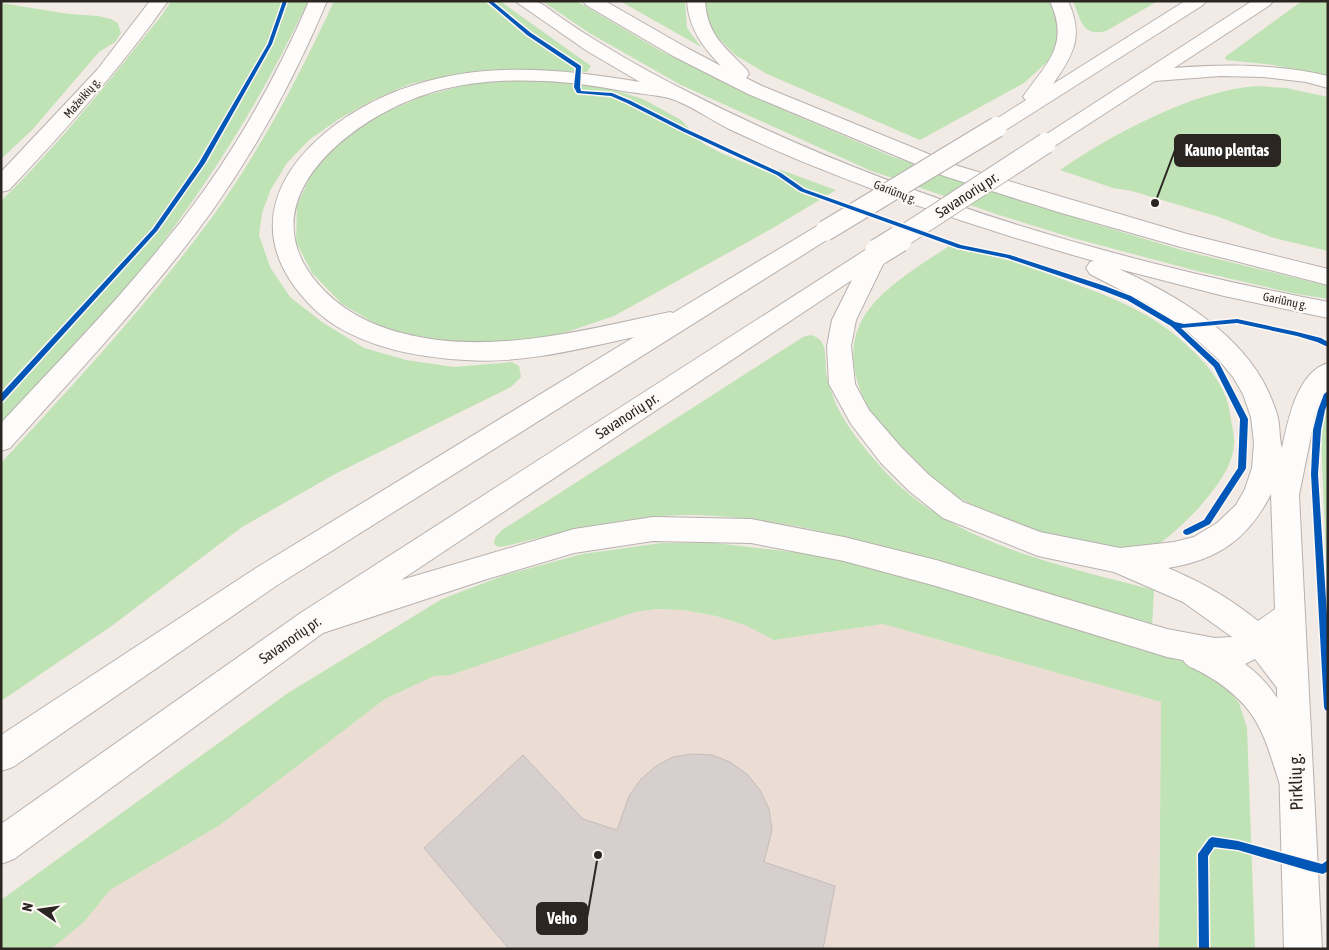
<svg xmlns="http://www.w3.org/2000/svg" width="1329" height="950" viewBox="0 0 1329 950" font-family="'Asap Condensed',sans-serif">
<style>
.built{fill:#ecddd4}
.green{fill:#bfe3b5}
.building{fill:#d6cfcd;stroke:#c3bdbb}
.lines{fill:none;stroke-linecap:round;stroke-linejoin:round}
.minor-casing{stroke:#b8b1ae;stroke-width:2}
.trunk-casing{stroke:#b8b1ae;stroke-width:2}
.minor{fill:#fdfcfb;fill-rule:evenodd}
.trunk{fill:#fdfcfb;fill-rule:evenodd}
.trunk-bridge-far1-casing{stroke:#b8b1ae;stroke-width:22;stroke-linecap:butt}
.trunk-bridge-casing{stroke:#b8b1ae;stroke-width:28;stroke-linecap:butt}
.trunk-bridge-far1{stroke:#fdfcfb;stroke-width:20}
.trunk-bridge{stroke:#fdfcfb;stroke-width:26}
.cycleway-casing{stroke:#fef8f5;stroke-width:3}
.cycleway{fill:#0057b8;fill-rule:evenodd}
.labels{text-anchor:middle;stroke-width:4.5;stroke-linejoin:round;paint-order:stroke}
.far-street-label{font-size:12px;fill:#2b2622;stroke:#fef8f5}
.street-label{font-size:15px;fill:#2b2622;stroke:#fef8f5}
.near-street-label{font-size:18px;fill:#2b2622;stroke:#fef8f5}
.leader{fill:none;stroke:#2b2622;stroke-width:2}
.callout-dot{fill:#2b2622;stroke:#fef8f5;stroke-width:2}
.callout{fill:#2b2622;stroke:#2b2622;stroke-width:2}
.callout-label{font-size:16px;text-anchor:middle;font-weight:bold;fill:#fff}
</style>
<rect width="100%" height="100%" fill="#f2eae5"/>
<polygon class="built" points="656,609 683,610 716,616 745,625 774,640 883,624 1161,702 1159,949 51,949 84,922 110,890 220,825 385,699 434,676 451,675 635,612"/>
<g class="green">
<path d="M171 1H308C253 119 180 229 95 326 65 360 32 392 1 425V201C60 144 111 78 162 15Z"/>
<path d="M334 1H500L591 66 587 72 501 69 462 73 410 84 375 99 339 119 309 140 287 163 271 189 262 213 259 235 270 267 290 297 322 322 364 348 406 360 454 367 512 362 519 366 521 377 511 387 335 474 242 527 113 625 1 701V463C75 383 149 303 213 216 261 149 300 75 334 1Z"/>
<polygon points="542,1 577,1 659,50 758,99 893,157 1085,221 1185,251 1328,286 1328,299 1292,293 1197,271 1073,238 996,214 869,170 681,85 591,34"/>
<polygon points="620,1 685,1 687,28 701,47"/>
<polygon points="703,1 1049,1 1057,18 1058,42 1047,62 1024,83 920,140 767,74 735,55 715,34 705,18"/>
<path d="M1073 1H1158L1106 31C1081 37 1081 19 1073 1Z"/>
<polygon points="1302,1 1328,1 1328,76 1274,65 1226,60 1225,57"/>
<polygon points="1,3 69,14 98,16 111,19 118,23 121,33 115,42 99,52 32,130 1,159"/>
<polygon points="518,80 570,83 611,89 643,99 681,120 704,144 721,153 767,172 781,170 836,190 773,228 614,316 558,335 501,343 437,340 383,328 342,304 312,273 296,242 297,205 313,171 342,141 377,116 421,97 469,84"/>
<path d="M1257 86 1286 88 1328 97V251L1274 238 1219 217 1132 191 1113 188 1060 170C1112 134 1195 90 1257 86Z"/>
<path d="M949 246C970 252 991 255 1011 261 1031 267 1051 275 1070 282 1121 301 1158 315 1197 355 1212 370 1227 391 1230 413 1231 423 1235 435 1234 445 1232 468 1216 487 1202 504 1195 513 1165 542 1155 546 1131 554 1107 547 1083 542 1036 532 1001 520 959 498 906 470 827 385 862 320 879 289 921 265 949 246Z"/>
<path d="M811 335C831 340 823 362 827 377 835 413 857 440 881 467 948 544 1060 565 1154 590L1152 627C1086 607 1020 588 953 568 869 542 784 517 695 515 630 514 569 531 506 546L498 547 494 544 495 538 502 530 803 337Z"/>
<polygon points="1328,399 1328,607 1321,438 1322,418"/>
<polygon points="662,543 715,543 809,554 874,566 1184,662 1228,689 1239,703 1247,728 1255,949 1159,949 1161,702 883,624 774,640 745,625 716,616 683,610 656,609 635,612 451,675 434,676 385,699 220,825 110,890 84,922 51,949 1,949 1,900 288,693 442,599 505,575 582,554"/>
</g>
<polygon class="building" points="692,754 712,755 730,762 747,774 760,790 769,809 772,830 764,862 835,886 823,949 509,949 424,848 523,755 583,819 617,830 629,796 641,779 656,766 673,757"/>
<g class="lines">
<g class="minor-casing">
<g id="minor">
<path d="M150 1H168C120 69 66 130 9 190L1 192V172L97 70Z"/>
<polygon points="1290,601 1301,605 1305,615 1322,949 1284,949 1275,615 1279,605"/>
</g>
</g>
<g class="trunk-casing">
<g id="trunk">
<path d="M309 1H327C296 75 258 146 212 211 151 295 79 371 10 448L1 451V423C71 348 145 273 205 189 246 131 281 67 309 1Z"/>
<path d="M515 1C522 1 531 0 537 2 544 4 550 10 556 14 570 24 585 34 600 43 629 61 660 78 692 94 891 195 1108 260 1328 302V318L1224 296 1119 269C1176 295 1242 333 1269 393 1272 400 1276 410 1278 418 1280 427 1279 438 1282 448 1288 420 1297 372 1328 363V390L1323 395 1315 416 1299 495 1305 615 1301 625 1279 641 1303 671 1308 682 1303 693 1292 697 1281 693 1255 659 1245 664C1287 695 1296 737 1313 783L1308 795 1296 800 1284 795C1272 765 1267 731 1245 706 1232 691 1216 680 1199 671 1193 668 1186 666 1183 660L1167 657 936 586 844 561 751 543 653 541 574 553 484 580 323 633 14 859 1 864V824L302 612 870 247 878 244 886 247 889 252 856 320 851 346 855 384 869 410 901 447 929 475 963 502 1040 532 1120 548 1174 542 1194 537 1217 523 1236 505 1245 489 1252 468 1254 443 1251 417 1243 394 1233 377 1219 360 1186 330 1148 304 1090 274 1086 268 1090 262 1094 261C1001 235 910 205 821 169 790 157 759 143 729 129 709 119 689 104 669 98 656 95 642 94 629 92 601 87 572 82 543 81 503 79 462 82 424 95 349 120 245 202 319 285 350 320 393 334 438 340 516 349 594 328 670 312L673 313 817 226 825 224 833 226 836 231 833 236 276 586 13 767 1 771V735L256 568 634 337C579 349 522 364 466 360 422 358 374 349 336 326 317 314 302 298 290 280 232 190 333 111 411 86 487 61 563 69 640 82L587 51ZM852 280 832 320 827 346 829 384 851 424 881 463 909 491 943 518 1038 556 1114 572 1183 602 1232 637 1215 638 1167 629 936 560 844 537 751 519 653 517 574 529 401 580ZM1271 494 1275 609 1258 621C1228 597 1203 583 1168 568 1218 560 1248 539 1271 494Z"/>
<path d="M583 1H605L687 48 721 66C703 47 689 29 687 1H705C707 35 725 47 747 70L749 74 746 78 762 86 958 166 1187 234 1328 269V285L1177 246 1058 212 944 176 748 94 673 56 586 5Z"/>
<path d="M1050 1H1068C1084 36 1074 54 1053 84L1185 1H1206L1203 5 1004 131 997 133 990 131 987 127 990 123 1026 100 1023 97C1047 62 1070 46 1050 1Z"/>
<path d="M1252 1H1273L1270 5 1174 68C1227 64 1277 64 1328 76V88L1306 82 1263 77 1220 76 1155 81 1053 147 1046 149 1039 147 1036 143 1039 139Z"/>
</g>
</g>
<use href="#minor" class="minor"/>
<use href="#trunk" class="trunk"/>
<g class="trunk-bridge-far1-casing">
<g id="trunk-bridge-far1">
<polyline points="825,231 997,127"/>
<polyline points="897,240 1046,143"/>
</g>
</g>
<g class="trunk-bridge-casing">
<polyline id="trunk-bridge" points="878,252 899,239"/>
</g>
<use href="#trunk-bridge-far1" class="trunk-bridge-far1"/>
<use href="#trunk-bridge" class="trunk-bridge"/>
<g class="cycleway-casing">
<g id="cycleway">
<polygon points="283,1 287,1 272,44 205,163 157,231 3,401 1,402 1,394 153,229 199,163 268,44"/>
<polygon points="487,1 492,1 531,33 581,66 580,87 581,91 612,93 631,101 686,129 781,173 804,189 961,245 1010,255 1105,286 1131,296 1175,322 1184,324 1237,319 1297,332 1321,338 1328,342 1328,347 1317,342 1297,336 1237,323 1181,328 1219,363 1248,419 1246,468 1245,470 1210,524 1190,534 1187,535 1184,534 1183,532 1184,530 1204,520 1238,468 1240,419 1214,367 1171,326 1127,300 1101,290 1007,258 958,248 800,191 777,175 682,131 627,103 611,96 577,93 574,87 576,68 527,35"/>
<polygon points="1328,391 1328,403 1325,410 1321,430 1318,474 1328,631 1328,711 1325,710 1324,707 1311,474 1313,430 1318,410 1324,394"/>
<polygon points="1212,837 1238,841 1322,864 1328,860 1328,871 1323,874 1310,871 1238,850 1214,847 1208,856 1209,949 1199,949 1198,854 1209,839"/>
</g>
</g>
<use href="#cycleway" class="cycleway"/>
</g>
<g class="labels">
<g class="far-street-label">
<text transform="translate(82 98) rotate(-49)" y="4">Mažeikių g.</text>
<text transform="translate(895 192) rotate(21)" y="4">Gariūnų g.</text>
<text transform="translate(1285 301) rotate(12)" y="4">Gariūnų g.</text>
</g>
<g class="street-label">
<text transform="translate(967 195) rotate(-33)" y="5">Savanorių pr.</text>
<text transform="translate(627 416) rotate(-33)" y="5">Savanorių pr.</text>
<text transform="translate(290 640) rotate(-35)" y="5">Savanorių pr.</text>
</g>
<g class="near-street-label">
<text transform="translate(1296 782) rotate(-92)" y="6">Pirklių g.</text>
</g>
</g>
<path class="leader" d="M1155 203L1175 150M598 855L587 918"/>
<g class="callout-dot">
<circle cx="1155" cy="203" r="5"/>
<circle cx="598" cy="855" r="5"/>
</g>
<g class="callout">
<rect x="1175" y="135" width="105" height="31" rx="5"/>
<rect x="537" y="903" width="50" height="31" rx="5"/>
</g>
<g class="callout-label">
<text x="1227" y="156">Kauno plentas</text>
<text x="562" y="924">Veho</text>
</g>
<rect width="1329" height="950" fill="none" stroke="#2b2622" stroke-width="5"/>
<g transform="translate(40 910) rotate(283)" stroke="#fef8f5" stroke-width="4" paint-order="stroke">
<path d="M0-4L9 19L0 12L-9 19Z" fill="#2b2622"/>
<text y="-8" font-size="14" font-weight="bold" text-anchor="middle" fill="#2b2622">N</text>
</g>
</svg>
